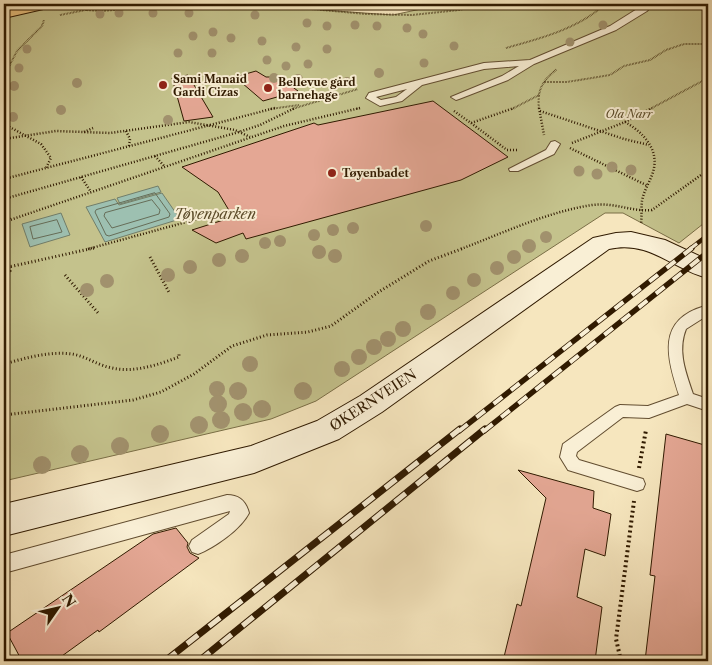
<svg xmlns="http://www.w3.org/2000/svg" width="712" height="665" viewBox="0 0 712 665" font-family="'Libre Caslon Text',serif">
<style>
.green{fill:#c4c28c;stroke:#7a6e46}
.water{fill:#9dc0b1;stroke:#717e6a}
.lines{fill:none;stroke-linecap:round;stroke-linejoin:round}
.shore{stroke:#666d58;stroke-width:1}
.building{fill:#e4a794;stroke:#301a00}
.service-casing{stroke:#624d30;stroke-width:2}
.secondary-casing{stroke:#301a00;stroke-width:2}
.primary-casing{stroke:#301a00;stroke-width:2}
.path-far3{stroke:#301a00;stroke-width:2;stroke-dasharray:0.5 1;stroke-linecap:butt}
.path-far2{stroke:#301a00;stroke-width:2.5;stroke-dasharray:1 2;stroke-linecap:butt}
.path-far1{stroke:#301a00;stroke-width:3;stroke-dasharray:1 2.5;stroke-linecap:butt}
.path{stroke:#301a00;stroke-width:4;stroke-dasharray:2 3;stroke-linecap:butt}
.service{fill:#f9efd5;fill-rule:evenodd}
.secondary{fill:#f9efd5;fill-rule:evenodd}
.primary{fill:#ebc37f;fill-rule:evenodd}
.rail-far2-casing{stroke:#301a00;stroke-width:4.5}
.rail-far1-casing{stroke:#301a00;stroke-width:5.5}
.rail-casing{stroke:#301a00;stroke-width:7}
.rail-far2{stroke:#f9efd5;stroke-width:3;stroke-dasharray:9;stroke-linecap:butt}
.rail-far1{stroke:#f9efd5;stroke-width:4;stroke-dasharray:11;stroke-linecap:butt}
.rail{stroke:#f9efd5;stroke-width:5;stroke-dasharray:14;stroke-linecap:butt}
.tree{fill:#a1916d}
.poi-dot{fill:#8f2418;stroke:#f9efd5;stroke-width:2}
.labels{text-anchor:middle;stroke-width:4;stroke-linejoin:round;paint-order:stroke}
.far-poi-label{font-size:11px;font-weight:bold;fill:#301a00;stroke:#f9efd5;text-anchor:start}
.far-park-label{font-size:11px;font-style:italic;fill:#5c4c2a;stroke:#f9efd5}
.park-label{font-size:14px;font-style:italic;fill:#5c4c2a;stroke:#f9efd5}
.street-label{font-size:14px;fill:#301a00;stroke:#f9efd5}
</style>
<rect width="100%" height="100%" fill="#f6e6be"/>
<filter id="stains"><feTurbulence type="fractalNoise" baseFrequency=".004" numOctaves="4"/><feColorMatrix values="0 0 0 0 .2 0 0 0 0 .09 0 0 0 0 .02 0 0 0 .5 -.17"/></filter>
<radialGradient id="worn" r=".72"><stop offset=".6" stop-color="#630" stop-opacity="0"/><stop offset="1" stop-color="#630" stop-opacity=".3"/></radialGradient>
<polygon class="green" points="63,4 297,4 321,10 393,15 444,4 708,4 708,220 679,243 623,213 605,213 316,401 271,419 4,481 4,18"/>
<g class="water">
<polygon points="158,186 161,192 120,204 117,198"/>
<polygon points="162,193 180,219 105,242 86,207 115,199 119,205"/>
<polygon points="61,213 70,235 30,247 22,224"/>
</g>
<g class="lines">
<g class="shore">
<polygon points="155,193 170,214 169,217 109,236 106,235 95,212 96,210"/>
<polygon points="152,200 160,210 159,214 112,228 104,216 105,213"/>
<polygon points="57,220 62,232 33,239 30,227"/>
</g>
</g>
<g class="building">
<polygon points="256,71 266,77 279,77 298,91 263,101 235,77"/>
<polygon points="188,75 197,90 213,117 184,121 172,78"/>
<polygon points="433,101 508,157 461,180 246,239 243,233 216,243 192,230 233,217 218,192 182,167 314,123 318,125"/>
<polygon points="666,434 708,446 708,661 645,661 655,576 650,575"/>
<polygon points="518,470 594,491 593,508 611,514 605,556 585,549 577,597 602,607 595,661 503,661 517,604 521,606 546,498"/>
<polygon points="176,528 188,543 187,547 190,553 199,558 99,632 98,630 55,661 22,661 7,633 153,534"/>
</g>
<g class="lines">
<g class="service-casing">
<g id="service">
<path d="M645 4H653L647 11 616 30 534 64 508 80 459 99 456 100 451 97 502 76 519 66 484 69 422 85 402 101 380 106 366 98 369 93 484 63 530 60 610 26ZM407 89 396 97 381 100 376 97Z"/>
<polygon points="555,141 560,144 554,154 518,171 510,171 509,169 546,150 551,142"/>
<path d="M705 306 708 307V315L686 329C677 351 686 373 693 394L708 399V411L687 404 649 418 623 417 577 452 576 456 579 460 643 479 645 484 643 489 637 491 568 470 560 457 563 444 615 407 620 405 648 406 679 395C667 357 656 320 705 306Z"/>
<path d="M227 495C239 495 246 501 249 513 241 529 214 548 198 554L192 552 189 546 192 540 229 514 230 511 4 573V555Z"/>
</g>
</g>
<g class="secondary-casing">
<path id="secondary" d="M631 232 665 240 708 260V278C671 269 651 240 609 249L382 412 339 439 254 473 4 536V504L251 446 317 421 360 396 593 238 616 233Z"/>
</g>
<g class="primary-casing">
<polygon id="primary" points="29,4 54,4 52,7 4,18 4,10"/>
</g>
<g class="path-far3">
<polyline points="187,4 267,5 366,14 412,15 459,10 485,4"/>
<polyline points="310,8 329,4"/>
<polyline points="86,10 101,11 186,4"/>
<polyline points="60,15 116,4"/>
<path d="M506 48C541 38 578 29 605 4"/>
<polyline points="4,76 17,51 42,26 44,20"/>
<polyline points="544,82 567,82 610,75 624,66 650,60 666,50 684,44 708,44"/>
<polyline points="270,109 299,105"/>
<polyline points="292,109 358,89"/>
<polyline points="356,109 360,108"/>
<polyline points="512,109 539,95"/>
<path d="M539 109C537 90 542 81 557 69"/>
<polyline points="650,109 708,78"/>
</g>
<g class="path-far2">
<polyline points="539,108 544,135"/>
<polyline points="454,111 471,123 514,108"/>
<polyline points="540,111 624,139 649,145"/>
<polyline points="625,122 652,108"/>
<polyline points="471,123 507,150 519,150"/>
<polyline points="4,124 41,144 51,158 46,168"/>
<polyline points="126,131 130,139 129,146"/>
<polyline points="84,132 93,128"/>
<polyline points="4,139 56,131 110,133 189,122 235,130 250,137"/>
<path d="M572 143 625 122C641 131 658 147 654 168 652 179 644 189 642 201 641 208 642 216 641 224"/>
<polyline points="570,148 648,186"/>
<polyline points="155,156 165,167"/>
<polyline points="81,177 91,192"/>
<polyline points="4,179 275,108"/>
<polyline points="4,199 239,132 260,125 295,108"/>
<polyline points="4,204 10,220 284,126 360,108"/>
<polyline points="88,249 201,218"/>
<path d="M461 249C503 233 547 212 592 205 615 202 631 212 652 210L708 170"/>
</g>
<g class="path-far1">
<polyline points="150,257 170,294"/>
<polyline points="4,268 94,248"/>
<polyline points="4,275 10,271 9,266"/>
<polyline points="65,275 99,314"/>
<path d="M4 364C26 358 49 351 72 354 85 356 96 364 108 367 132 374 157 365 179 357V353"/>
<polyline points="4,415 133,400 161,392 194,374 232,346 267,335 308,332 331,326 377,293 429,261 464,248"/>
</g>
<g class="path">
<polyline points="639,468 646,430"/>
<polyline points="621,661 616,639 634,501"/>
</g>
<use href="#service" class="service"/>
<use href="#secondary" class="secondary"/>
<use href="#primary" class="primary"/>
<g class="rail-far2-casing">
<polyline id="rail-far2" points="690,249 708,235"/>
</g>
<g class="rail-far1-casing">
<g id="rail-far1">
<polyline points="459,431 692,248"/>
<polyline points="484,431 708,252"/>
</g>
</g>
<g class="rail-casing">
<g id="rail">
<polyline points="165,661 460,429"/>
<polyline points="199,661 485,429"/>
</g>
</g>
<use href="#rail-far2" class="rail-far2"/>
<use href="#rail-far1" class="rail-far1"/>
<use href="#rail" class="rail"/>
</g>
<g class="tree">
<circle cx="119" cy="13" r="4.5"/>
<circle cx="153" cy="13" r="4.5"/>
<circle cx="189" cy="13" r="4.5"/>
<circle cx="100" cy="14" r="4.5"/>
<circle cx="255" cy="15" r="4.5"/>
<circle cx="307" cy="23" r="4.5"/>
<circle cx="355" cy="25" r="4.5"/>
<circle cx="603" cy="25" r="4.5"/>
<circle cx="327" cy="26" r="4.5"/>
<circle cx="377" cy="26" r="4.5"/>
<circle cx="407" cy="28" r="4.5"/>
<circle cx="213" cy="32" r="4.5"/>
<circle cx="423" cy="34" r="4.5"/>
<circle cx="193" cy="36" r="4.5"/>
<circle cx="231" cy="38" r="4.5"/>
<circle cx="262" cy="41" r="4.5"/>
<circle cx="570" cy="42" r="4.5"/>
<circle cx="454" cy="46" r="4.5"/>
<circle cx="296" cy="47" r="4.5"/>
<circle cx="27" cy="49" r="4.5"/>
<circle cx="327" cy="49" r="4.5"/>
<circle cx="178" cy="53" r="4.5"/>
<circle cx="212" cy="53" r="4.5"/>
<circle cx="267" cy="60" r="4.5"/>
<circle cx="424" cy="63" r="4.5"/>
<circle cx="308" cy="64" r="4.5"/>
<circle cx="286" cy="66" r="4.5"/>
<circle cx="19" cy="68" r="4.5"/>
<circle cx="379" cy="73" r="5"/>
<circle cx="274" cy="78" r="5"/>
<circle cx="298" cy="79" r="5"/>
<circle cx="347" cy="82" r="5"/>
<circle cx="77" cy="83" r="5"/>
<circle cx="323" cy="83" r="5"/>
<circle cx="14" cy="86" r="5"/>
<circle cx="61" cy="110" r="5"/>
<circle cx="13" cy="117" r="5"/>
<circle cx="168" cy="120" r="5"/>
<circle cx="612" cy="167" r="5.5"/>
<circle cx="631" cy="170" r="5.5"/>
<circle cx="579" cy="171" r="5.5"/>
<circle cx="597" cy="174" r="5.5"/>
<circle cx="426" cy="226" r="6"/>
<circle cx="353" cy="228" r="6"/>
<circle cx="333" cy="230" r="6"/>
<circle cx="314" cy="235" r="6"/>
<circle cx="546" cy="237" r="6"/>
<circle cx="280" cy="241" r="6"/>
<circle cx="265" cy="243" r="6"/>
<circle cx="529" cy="246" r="7"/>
<circle cx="319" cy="252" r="7"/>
<circle cx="242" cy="256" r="7"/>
<circle cx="335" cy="256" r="7"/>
<circle cx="514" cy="257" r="7"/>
<circle cx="219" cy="260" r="7"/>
<circle cx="190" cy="267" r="7"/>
<circle cx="497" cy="268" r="7"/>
<circle cx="168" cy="275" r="7"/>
<circle cx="474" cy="280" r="7"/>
<circle cx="107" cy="281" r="7"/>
<circle cx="87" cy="290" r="7"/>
<circle cx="453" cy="293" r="7"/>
<circle cx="428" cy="312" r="8"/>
<circle cx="403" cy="329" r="8"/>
<circle cx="388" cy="339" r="8"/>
<circle cx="374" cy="347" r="8"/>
<circle cx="359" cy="357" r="8"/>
<circle cx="250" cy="364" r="8"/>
<circle cx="342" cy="369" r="8"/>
<circle cx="217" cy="389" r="8"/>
<circle cx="238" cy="391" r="9"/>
<circle cx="303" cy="391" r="9"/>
<circle cx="218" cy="404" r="9"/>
<circle cx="262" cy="409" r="9"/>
<circle cx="243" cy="412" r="9"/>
<circle cx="221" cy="420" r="9"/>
<circle cx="199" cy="425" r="9"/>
<circle cx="160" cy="434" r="9"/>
<circle cx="120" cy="446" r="9"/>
<circle cx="80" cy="454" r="9"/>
<circle cx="42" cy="465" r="9"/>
</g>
<g class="poi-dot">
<circle cx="163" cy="85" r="5"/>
<circle cx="268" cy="88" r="5"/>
<circle cx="332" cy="173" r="5"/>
</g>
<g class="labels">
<g class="far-poi-label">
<text x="173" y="83">Sami Manaid<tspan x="173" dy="13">Gardi Cizas</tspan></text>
<text x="278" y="86">Bellevue gård<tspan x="278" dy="13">barnehage</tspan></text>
<text x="342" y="177">Tøyenbadet</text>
</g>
<g class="far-park-label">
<text x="629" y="118">Ola Narr</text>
</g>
<g class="park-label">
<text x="215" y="219">Tøyenparken</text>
</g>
<g class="street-label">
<text transform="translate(373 400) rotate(-33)" y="5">ØKERNVEIEN</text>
</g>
</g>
<rect width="712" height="665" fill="none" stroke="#f6e6be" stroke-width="20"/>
<rect x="5" y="5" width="702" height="655" fill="none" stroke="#301a00" stroke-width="2.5"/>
<rect x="10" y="10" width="692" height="645" fill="none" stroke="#301a00"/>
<g transform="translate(58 608) rotate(56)" stroke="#f9efd5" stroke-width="4" paint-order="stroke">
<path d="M0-4L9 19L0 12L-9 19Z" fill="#301a00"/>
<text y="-8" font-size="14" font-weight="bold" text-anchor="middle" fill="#301a00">N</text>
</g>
<rect width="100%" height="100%" filter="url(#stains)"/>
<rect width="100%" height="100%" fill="url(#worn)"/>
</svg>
